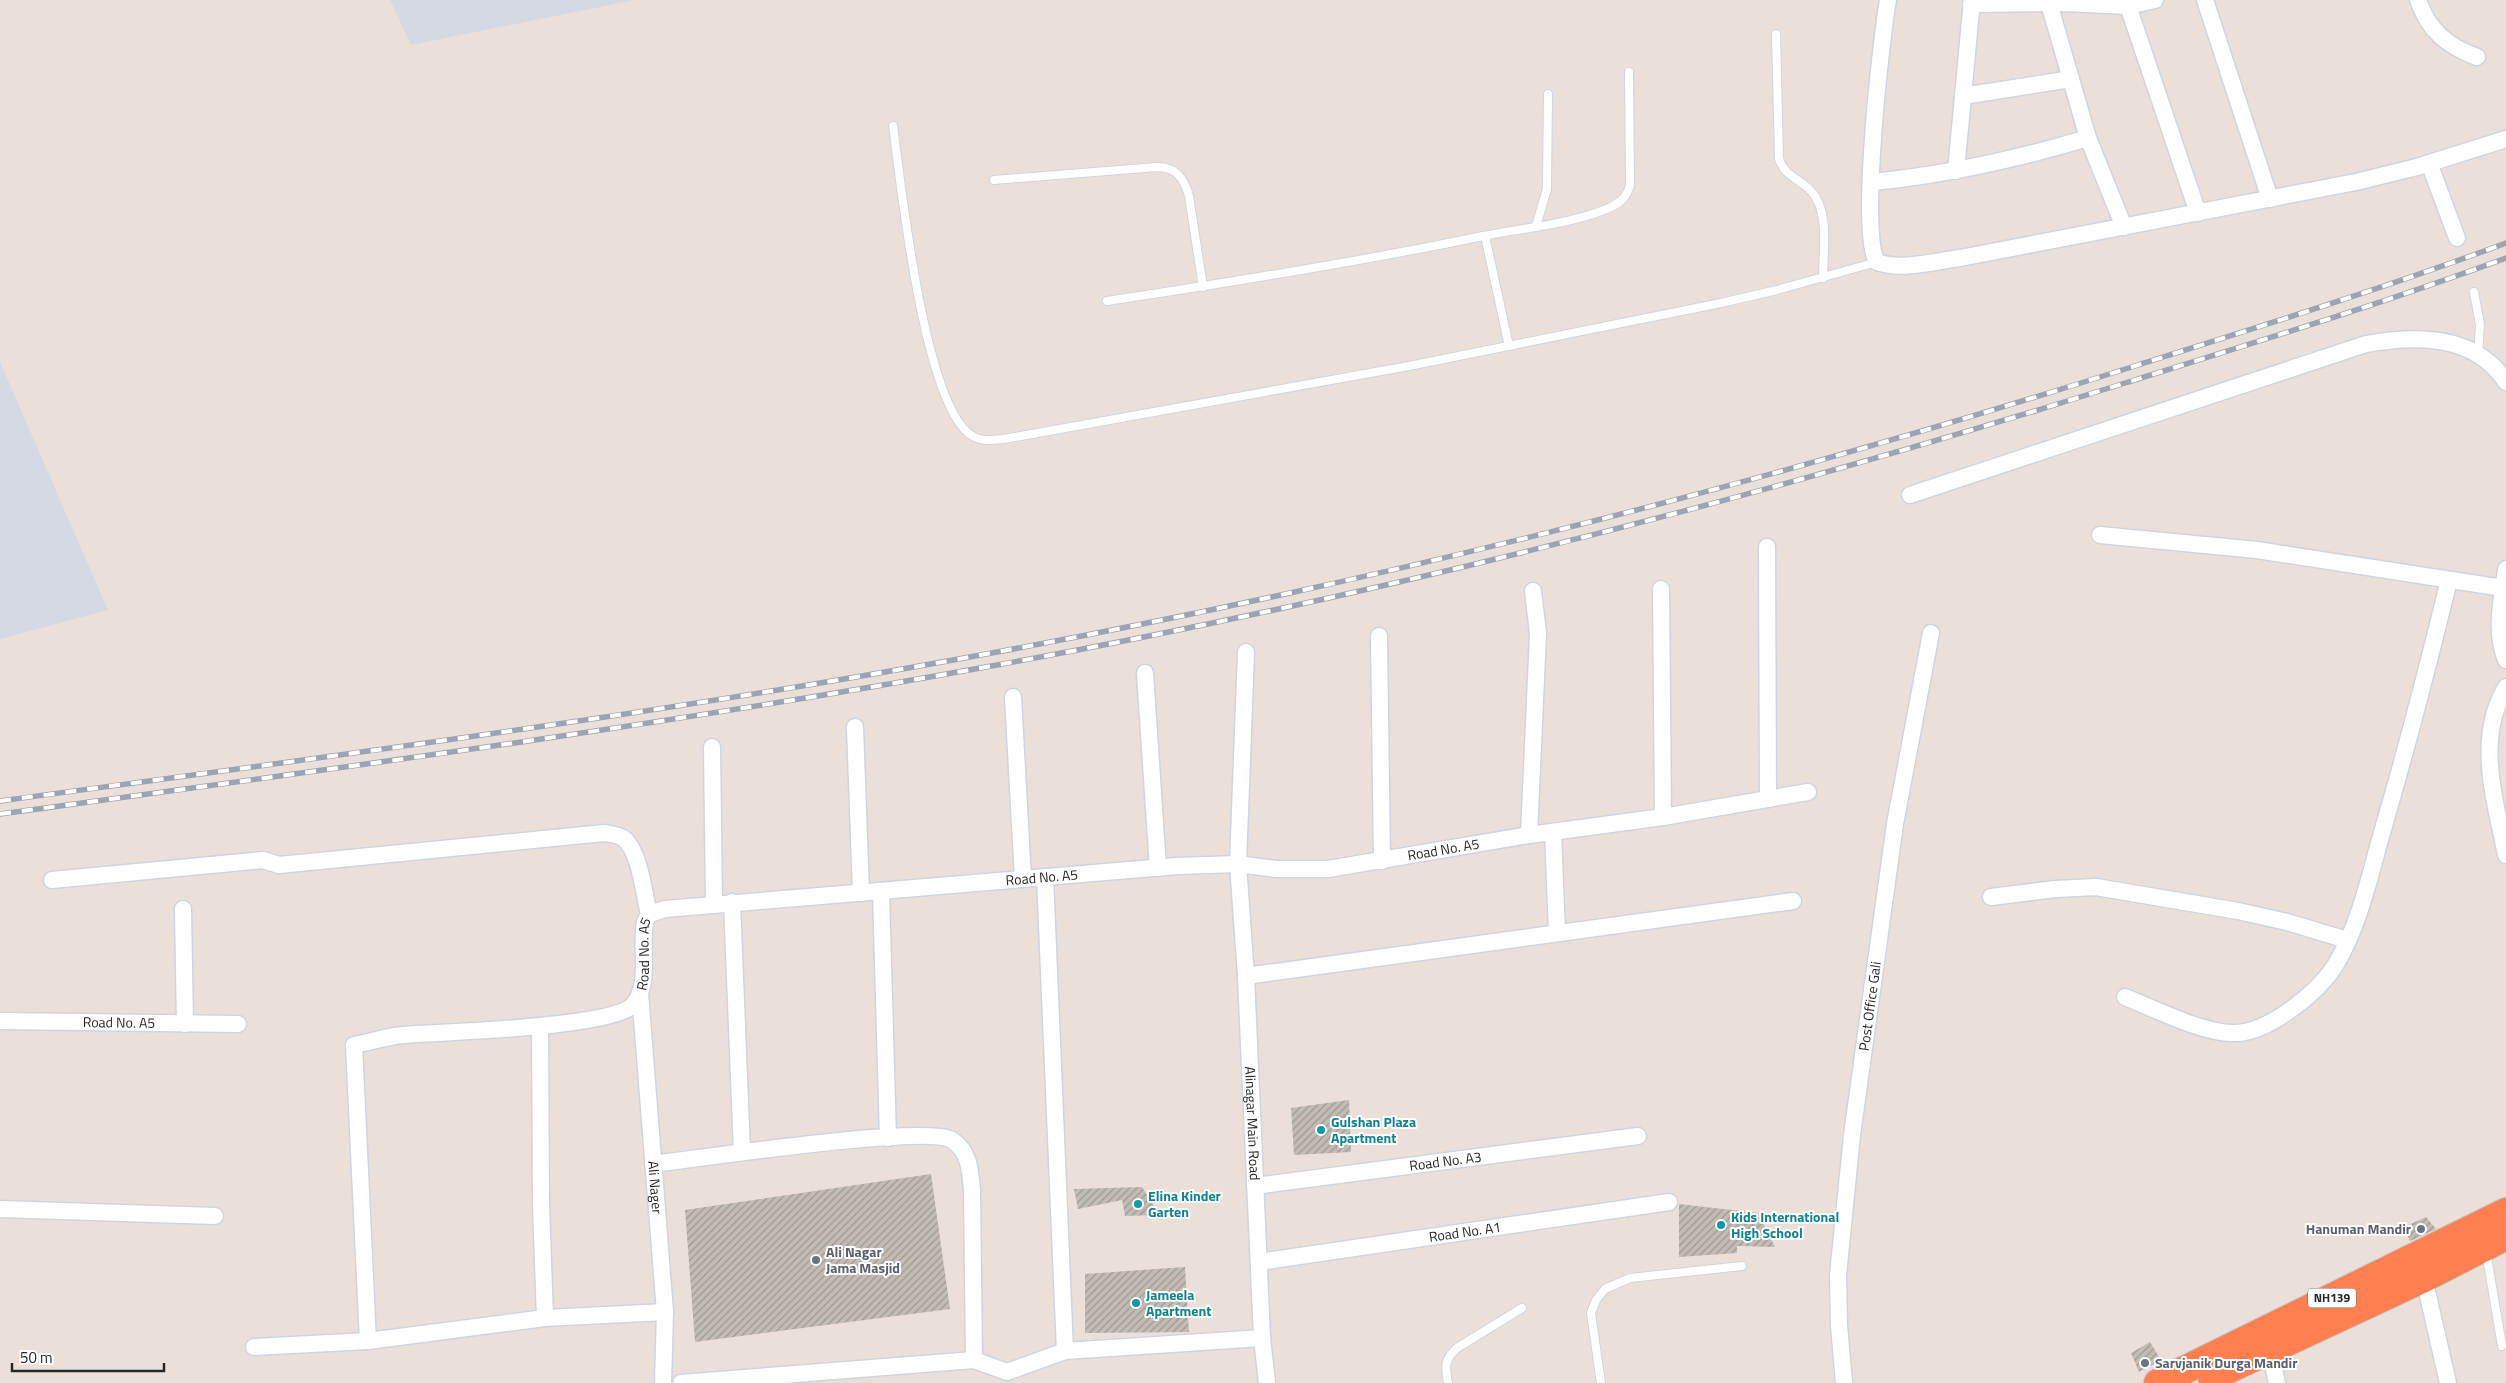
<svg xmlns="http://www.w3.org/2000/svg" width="2506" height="1383" viewBox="0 0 2506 1383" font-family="'Titillium Web',sans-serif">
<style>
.airport{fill:#d4d9e4}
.building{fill:url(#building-hatch)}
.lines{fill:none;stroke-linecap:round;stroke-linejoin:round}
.lane-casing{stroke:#ced5e2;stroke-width:10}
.street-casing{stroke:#ced5e2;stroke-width:19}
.highway-casing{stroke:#c3c3c3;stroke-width:30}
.lane{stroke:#fff;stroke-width:8}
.street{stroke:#fff;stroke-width:16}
.highway{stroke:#ff7f50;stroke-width:28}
.rail-casing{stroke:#9ca3b3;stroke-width:5.5}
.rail{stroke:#fff;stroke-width:4;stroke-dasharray:11;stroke-linecap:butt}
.culture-dot{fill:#0f9aa8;stroke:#fff;stroke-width:2}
.worship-dot{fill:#6b7280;stroke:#fff;stroke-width:2}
.labels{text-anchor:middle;stroke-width:4;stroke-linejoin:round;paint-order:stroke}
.shield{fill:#fff;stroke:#686868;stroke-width:1}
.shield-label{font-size:12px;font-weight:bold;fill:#282828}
.street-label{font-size:14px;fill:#282828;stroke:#fff}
.culture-label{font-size:14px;font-weight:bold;fill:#0d838f;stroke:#fff;text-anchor:start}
.worship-label{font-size:14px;font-weight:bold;fill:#5b616d;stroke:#fff;text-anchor:start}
</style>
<defs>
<pattern id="building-hatch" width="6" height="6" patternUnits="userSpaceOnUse" patternTransform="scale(1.25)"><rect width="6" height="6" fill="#c2bcb5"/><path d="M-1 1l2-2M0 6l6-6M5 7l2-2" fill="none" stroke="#9e9993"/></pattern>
</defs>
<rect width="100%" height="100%" fill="#ebe0d9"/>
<g class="airport">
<polygon points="390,0 635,0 411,45"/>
<polygon points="0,362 108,610 0,639"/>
</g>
<g class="building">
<polygon points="1349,1100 1351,1152 1294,1155 1291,1108"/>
<polygon points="931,1174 950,1309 695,1342 685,1210"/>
<polygon points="1142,1187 1160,1215 1125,1216 1122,1200 1078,1209 1074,1189"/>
<polygon points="1679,1204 1758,1213 1775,1247 1737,1246 1737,1253 1679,1257"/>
<polygon points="2426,1217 2436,1229 2410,1241 2404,1227"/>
<polygon points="1185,1267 1189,1332 1085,1333 1085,1274"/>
<polygon points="2150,1342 2161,1360 2139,1372 2131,1353"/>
</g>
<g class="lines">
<g class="lane-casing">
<g id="lane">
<path d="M1776 34 1779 159C1785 177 1799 178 1811 191 1830 211 1823 252 1823 278"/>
<path d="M893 126C901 185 924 404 971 435 981 442 994 440 1004 439L1409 366 1721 303 1777 290 1877 262"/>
<path d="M994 180 1157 167C1176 167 1184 178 1189 196L1203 287"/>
<polyline points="1536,226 1547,189 1548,94"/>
<polyline points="1485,236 1509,346"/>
<polyline points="2474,292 2480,325 2478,354"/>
<path d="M1107 301C1233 282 1359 262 1483 236 1523 228 1572 224 1609 208 1620 203 1627 197 1630 185L1629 72"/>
<polyline points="2486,1251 2502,1346"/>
<path d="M1448 1383C1445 1366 1444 1360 1457 1348L1522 1308"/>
<polyline points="1601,1383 1591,1313 1596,1300 1605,1289 1630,1278 1742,1266"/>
</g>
</g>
<g class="street-casing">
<g id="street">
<path d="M1888 0C1881 41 1859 233 1877 262 1902 271 1935 261 1960 258L2356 182 2417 167 2506 139"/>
<polyline points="2048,0 2088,138 2124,227"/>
<polyline points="2205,0 2270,199"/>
<path d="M2418 0C2429 31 2447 46 2477 57"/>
<polyline points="1971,4 2064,3 2128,6 2155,0"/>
<polyline points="2128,6 2198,213"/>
<polyline points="1963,96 2071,79"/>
<polyline points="2429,163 2457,238"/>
<polyline points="1956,171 1972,0"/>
<path d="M1872 182C1946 175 2017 159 2088 138"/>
<path d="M1910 495 2366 344C2416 335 2475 334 2506 382"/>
<polyline points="2100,535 2257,550 2503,588"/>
<polyline points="1767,547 1768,799"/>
<path d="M2506 569C2502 599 2494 631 2506 660"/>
<polyline points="1661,589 1663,817"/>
<polyline points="1379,636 1382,861"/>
<path id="s1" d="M1246 652 1238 864 1246 976 1262 1338 1267 1383"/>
<polyline points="1145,673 1158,868"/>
<path d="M2506 687C2475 739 2495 799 2506 855"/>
<polyline points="1013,697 1023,879"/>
<polyline points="855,727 861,893"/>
<polyline points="712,747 714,904"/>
<polyline points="1553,832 1557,933"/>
<polyline points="1529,835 1538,633 1533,591"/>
<polyline points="1045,877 1065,1351"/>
<path d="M52 880 263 860 279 865 604 833C610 834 619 835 623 838 640 850 644 895 649 914"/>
<polyline points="881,892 888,1138"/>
<polyline points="1991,897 2055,889 2096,887 2238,911 2287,922 2347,940"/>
<polyline points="732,902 742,1152"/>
<polyline points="183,909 185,1024"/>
<polyline points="1246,976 1793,901"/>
<path id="s2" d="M640 993 665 1312 663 1383"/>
<path d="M2125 997C2153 1008 2206 1035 2236 1033 2269 1032 2319 992 2336 964 2359 925 2369 879 2381 836 2406 751 2428 666 2449 580"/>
<path id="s3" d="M0 1021 238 1024"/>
<polyline points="540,1026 541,1205 545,1318"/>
<path d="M653 1164C696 1159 926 1124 952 1140 970 1152 970 1171 972 1190L974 1360"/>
<path id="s4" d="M1255 1186 1638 1136"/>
<polyline points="0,1209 215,1216"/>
<path id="s5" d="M1259 1262 1669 1202"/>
<polyline points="2424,1278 2448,1383"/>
<path id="s6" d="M665 1312 545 1318 368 1341 354 1045C370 1042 386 1037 402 1035 440 1032 616 1028 634 1004 651 982 640 948 645 922L649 914 665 909 1177 866 1238 864 1276 869H1328L1529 835 1663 817 1808 792"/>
<polyline points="254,1347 368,1341"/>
<polyline points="2270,1350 2277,1383"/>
<polyline points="681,1383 974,1360 1007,1372 1065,1351 1262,1338"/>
<path id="s7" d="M1844 1383 1839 1325 1838 1275 1852 1135 1895 824 1931 633"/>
</g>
</g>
<g class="highway-casing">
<g id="highway">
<polyline points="2212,1377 2424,1278 2506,1236"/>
<polyline points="2158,1383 2506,1212"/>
</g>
</g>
<use href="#lane" class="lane"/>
<use href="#street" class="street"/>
<use href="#highway" class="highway"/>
<g class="rail-casing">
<g id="rail">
<path d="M0 801C333 756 667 713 997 652 1383 581 1764 484 2138 365 2261 326 2385 288 2506 243"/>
<path d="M0 814C333 769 666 725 997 665 1379 596 1756 499 2125 383 2253 343 2381 304 2506 258"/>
</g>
</g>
<use href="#rail" class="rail"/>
</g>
<g class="culture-dot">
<circle cx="1321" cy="1130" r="5"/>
<circle cx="1138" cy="1204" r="5"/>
<circle cx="1721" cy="1225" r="5"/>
<circle cx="1136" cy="1303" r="5"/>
</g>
<g class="worship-dot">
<circle cx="2421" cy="1229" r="5"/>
<circle cx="816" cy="1260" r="5"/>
<circle cx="2145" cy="1363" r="5"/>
</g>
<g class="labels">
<rect class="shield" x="2308" y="1288.5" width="48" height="19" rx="4"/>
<g class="shield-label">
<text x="2332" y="1302">NH139</text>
</g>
<g class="street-label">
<text dy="5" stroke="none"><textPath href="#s6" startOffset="1772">Road No. A5</textPath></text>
<text dy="5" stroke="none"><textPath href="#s6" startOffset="1368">Road No. A5</textPath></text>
<text dy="5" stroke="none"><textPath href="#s6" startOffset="932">Road No. A5</textPath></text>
<text dy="5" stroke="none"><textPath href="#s7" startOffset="379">Post Office Gali</textPath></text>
<text dy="5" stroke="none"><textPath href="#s3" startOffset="119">Road No. A5</textPath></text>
<text dy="5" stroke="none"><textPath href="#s1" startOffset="472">Alinagar Main Road</textPath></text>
<text dy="5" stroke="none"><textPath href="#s4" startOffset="192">Road No. A3</textPath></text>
<text dy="5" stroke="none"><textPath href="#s2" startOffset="195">Ali Nager</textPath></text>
<text dy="5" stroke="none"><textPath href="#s5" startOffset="208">Road No. A1</textPath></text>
</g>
<g class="culture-label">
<text x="1331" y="1127">Gulshan Plaza<tspan x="1331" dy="16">Apartment</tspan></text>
<text x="1148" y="1201">Elina Kinder<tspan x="1148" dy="16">Garten</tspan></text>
<text x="1731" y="1222">Kids International<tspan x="1731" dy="16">High School</tspan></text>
<text x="1146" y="1300">Jameela<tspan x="1146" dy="16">Apartment</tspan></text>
</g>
<g class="worship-label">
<text x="2411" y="1234" text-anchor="end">Hanuman Mandir</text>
<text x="826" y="1257">Ali Nagar<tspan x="826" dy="16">Jama Masjid</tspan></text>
<text x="2155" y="1368">Sarvjanik Durga Mandir</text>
</g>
</g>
<path d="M12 1363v8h152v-8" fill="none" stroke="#282828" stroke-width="2.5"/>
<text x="20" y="1363" font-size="15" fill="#282828" stroke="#ffffff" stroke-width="4" paint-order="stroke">50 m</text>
</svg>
